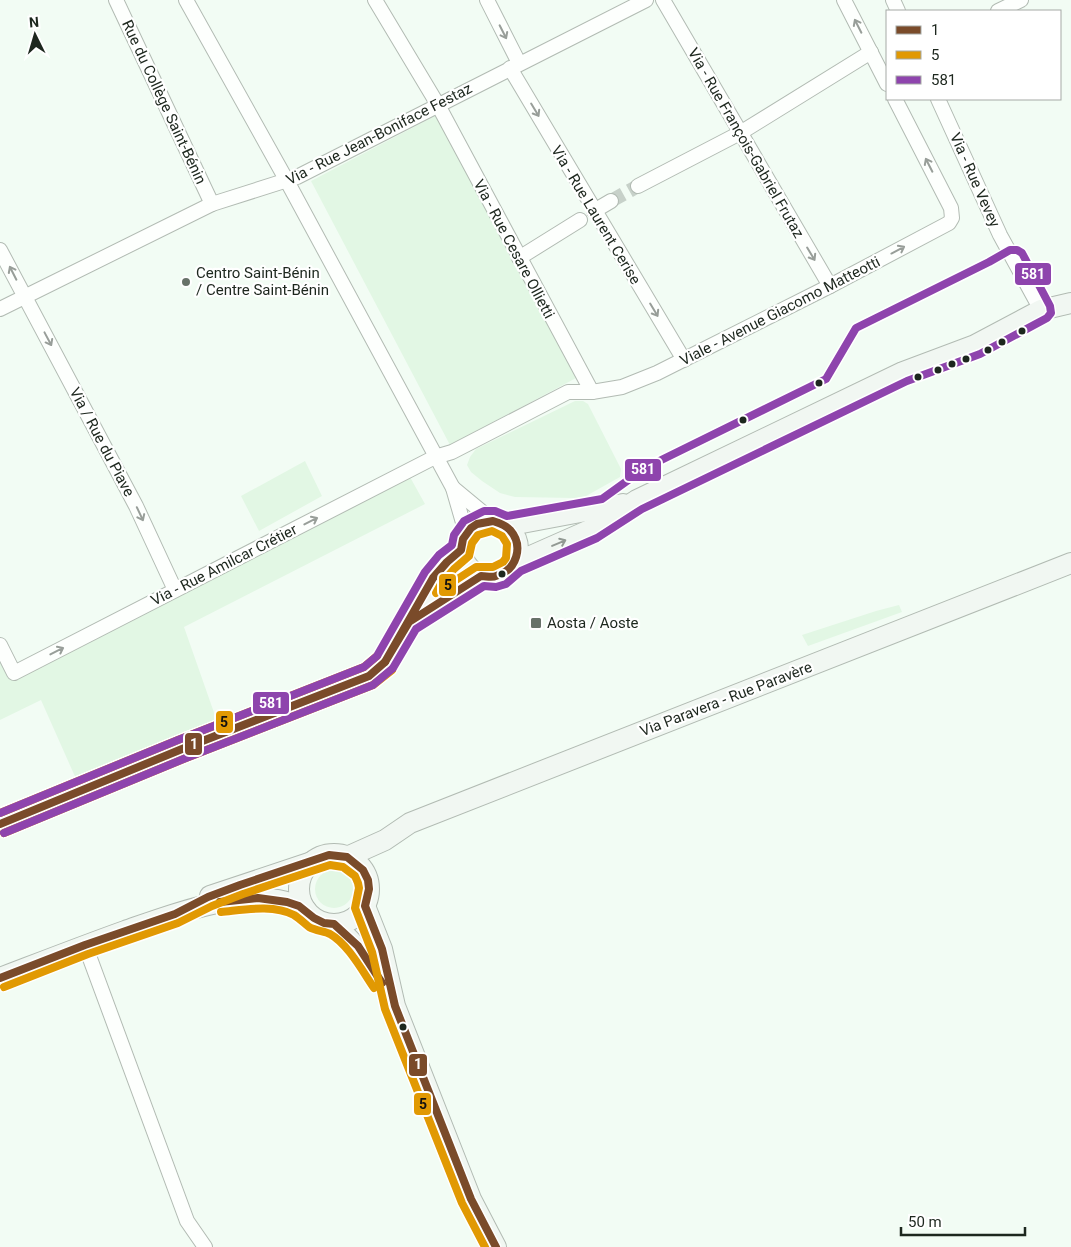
<svg xmlns="http://www.w3.org/2000/svg" width="1071" height="1247" viewBox="0 0 1071 1247" font-family="Roboto,sans-serif">
<style>
.green{fill:#e2f7e4}
.lines{fill:none;stroke-linecap:round;stroke-linejoin:round}
.street-tunnel{stroke:#c7d1c9;stroke-width:14;stroke-dasharray:14 7;stroke-linecap:butt}
.street-casing{stroke:#b2bbb3;stroke-width:16}
.secondary-casing{stroke:#b2bbb3;stroke-width:22}
.street{stroke:#fdfffd;stroke-width:14}
.secondary{stroke:#f1f7f2;stroke-width:20}
.bus-1-casing{stroke:#fff;stroke-width:11}
.bus-2-casing{stroke:#fff;stroke-width:11}
.bus-3-casing{stroke:#fff;stroke-width:11}
.bus-1{stroke:#7a4b2a;stroke-width:8}
.bus-2{stroke:#e19903;stroke-width:8}
.bus-3{stroke:#8e44ad;stroke-width:8}
.oneway{stroke:#989e99}
.oneway2{stroke:#929993}
.poi-dot{fill:#687269;stroke:#fff;stroke-width:2}
.bus-dot{fill:#1d271e;stroke:#fff;stroke-width:2}
.labels{text-anchor:middle;stroke-width:4.5;stroke-linejoin:round;paint-order:stroke}
.street-label{font-size:15px;fill:#1d271e;stroke:#fff}
.poi-label{font-size:15px;fill:#1d271e;stroke:#fff;text-anchor:start}
.line-badge{stroke:#fff;stroke-width:2}
.badge-label{font-size:14px;text-anchor:middle;font-weight:bold;fill:#fff}
.pale-badge-label{font-size:14px;text-anchor:middle;font-weight:bold;fill:#111}
</style>
<rect width="100%" height="100%" fill="#f2fcf4"/>
<g class="green">
<polygon points="437,115 576,378 450,445 311,181"/>
<polygon points="575,401 583,401 588,404 621,469 620,477 586,496 574,498 515,497 500,493 482,481 471,472 467,465 470,457 476,449"/>
<polygon points="305,461 322,496 259,531 241,496"/>
<polygon points="410,477 425,504 184,627 218,724 77,781 41,700 0,720 0,657 11,680"/>
<polygon points="899,605 902,612 808,646 802,635 876,611"/>
<circle cx="334" cy="889" r="19"/>
</g>
<g class="lines">
<polyline class="street-tunnel" points="611,201 638,186"/>
<g class="street-casing">
<g id="street">
<polyline points="116,0 212,204"/>
<polyline points="186,0 287,181 453,488 466,533"/>
<polyline points="375,0 438,105 592,392"/>
<polyline points="487,0 519,63"/>
<polyline points="663,0 830,286"/>
<polyline points="844,0 887,84"/>
<polyline points="893,0 898,11"/>
<polyline points="998,11 1021,0"/>
<polyline points="510,68 684,360"/>
<polyline points="938,99 1000,235 1041,310"/>
<polyline points="638,186 740,133 871,52"/>
<polyline points="594,211 611,201"/>
<polyline points="0,250 136,506 175,590"/>
<polyline points="519,258 580,220"/>
<polyline points="0,309 212,204 297,177 646,0"/>
<polyline points="453,488 493,521"/>
<polyline points="0,645 14,673 435,457 452,452 568,392 592,392 622,387 657,373 830,286 949,223 952,218 951,208 895,99"/>
<polyline points="85,945 187,1221 205,1247"/>
</g>
</g>
<g class="secondary-casing">
<g id="secondary">
<circle cx="490" cy="549" r="28"/>
<polyline points="506,526 623,504"/>
<polyline points="515,563 592,529 637,500 903,372 975,345 1041,310 1071,303"/>
<polyline points="411,621 481,576"/>
<polyline points="0,824 182,749 369,676 385,662 433,578 447,562 461,550"/>
<circle cx="334" cy="889" r="35"/>
<polyline points="347,857 385,840 410,823 1071,563"/>
<polyline points="210,896 312,862"/>
<polyline points="365,906 382,949 395,1006 471,1199 496,1247"/>
<path d="M334 924C357 946 370 961 386 989"/>
<path d="M0 978C42 962 83 946 125 931 174 914 257 881 306 910"/>
</g>
</g>
<use href="#street" class="street"/>
<use href="#secondary" class="secondary"/>
<g class="bus-1-casing">
<g id="bus-1">
<path d="M493 521C499 523 506 525 510 530 524 546 517 570 496 576 492 578 486 576 481 576L409 622 385 662 433 578 447 562 461 550 463 539 471 528 477 524Z"/>
<polyline points="0,824 182,749 369,676 385,662"/>
<polyline points="220,902 258,898 287,902 299,906 314,918 324,923 334,924 358,946 382,983"/>
<polyline points="0,978 85,945 175,914 208,897 240,885 329,855 347,857 363,870 368,880 369,889 365,906 382,949 395,1006 471,1199 496,1247"/>
</g>
</g>
<g class="bus-2-casing">
<g id="bus-2">
<polygon points="492,531 502,536 507,544 506,558 503,562 493,567 476,567 436,593 441,584 454,569 469,556 472,543 478,535"/>
<polyline points="0,813 178,740 364,667 377,656"/>
<polyline points="4,833 186,758 373,685 392,670"/>
<path d="M221 912C243 910 273 904 294 915 299 918 304 923 309 927 316 931 325 931 330 934 348 944 363 972 374 988"/>
<polyline points="4,987 88,954 178,923 212,906 243,894 330,865 343,867 355,876 358,883 359,888 355,908 372,952 385,1009 462,1203 485,1247"/>
</g>
</g>
<g class="bus-3-casing">
<g id="bus-3">
<polyline points="0,813 178,740 364,667 377,656 425,572 439,555 452,545 454,535 464,521 484,511 495,511 507,516 602,499 645,468 826,379 856,328 989,262 1010,250 1017,250 1022,253 1050,306 1051,313 1047,318 980,354 907,381 642,509 597,538 521,571 506,584 496,587 484,586 416,629 393,668"/>
<polyline points="4,833 186,758 373,685 392,669"/>
</g>
</g>
<use href="#bus-1" class="bus-1"/>
<use href="#bus-2" class="bus-2"/>
<use href="#bus-3" class="bus-3"/>
</g>
<defs><path id="oneway-shaft" d="M-6 0H5M1.5-3L5.5 0L1.5 3" fill="none" stroke-width="1.6" stroke-linecap="round" stroke-linejoin="round" transform="scale(1.25)"/></defs>
<g class="oneway">
<use href="#oneway-shaft" transform="translate(858 26) rotate(-117)"/>
<use href="#oneway-shaft" transform="translate(503 32) rotate(63)"/>
<use href="#oneway-shaft" transform="translate(535 110) rotate(59)"/>
<use href="#oneway-shaft" transform="translate(929 165) rotate(-117)"/>
<use href="#oneway-shaft" transform="translate(898 250) rotate(-28)"/>
<use href="#oneway-shaft" transform="translate(811 254) rotate(59)"/>
<use href="#oneway-shaft" transform="translate(13 273) rotate(-117)"/>
<use href="#oneway-shaft" transform="translate(654 310) rotate(59)"/>
<use href="#oneway-shaft" transform="translate(48 339) rotate(62)"/>
<use href="#oneway-shaft" transform="translate(140 514) rotate(65)"/>
<use href="#oneway-shaft" transform="translate(311 521) rotate(-27)"/>
<use href="#oneway-shaft" transform="translate(57 651) rotate(-27)"/>
</g>
<use class="oneway2" href="#oneway-shaft" transform="translate(559 543) rotate(-23)"/>
<g class="poi-dot">
<circle cx="186" cy="282" r="5"/>
<rect x="530" y="617" width="12" height="12" rx="2.5"/>
</g>
<g class="bus-dot">
<circle cx="1022" cy="331" r="4.5"/>
<circle cx="1002" cy="342" r="4.5"/>
<circle cx="988" cy="350" r="4.5"/>
<circle cx="966" cy="359" r="4.5"/>
<circle cx="952" cy="364" r="4.5"/>
<circle cx="938" cy="370" r="4.5"/>
<circle cx="918" cy="377" r="4.5"/>
<circle cx="819" cy="383" r="4.5"/>
<circle cx="743" cy="420" r="4.5"/>
<circle cx="502" cy="574" r="4.5"/>
<circle cx="403" cy="1027" r="4.5"/>
</g>
<g class="labels">
<g class="street-label">
<text transform="translate(164 102) rotate(65)" y="5">Rue du Collège Saint-Bénin</text>
<text transform="translate(379 134) rotate(-27)" y="5">Via - Rue Jean-Boniface Festaz</text>
<text transform="translate(746 143) rotate(60)" y="5">Via - Rue François-Gabriel Frutaz</text>
<text transform="translate(975 180) rotate(66)" y="5">Via - Rue Vevey</text>
<text transform="translate(596 215) rotate(59)" y="5">Via - Rue Laurent Cerise</text>
<text transform="translate(514 249) rotate(62)" y="5">Via - Rue Cesare Ollietti</text>
<text transform="translate(780 311) rotate(-27)" y="5">Viale - Avenue Giacomo Matteotti</text>
<text transform="translate(102 442) rotate(62)" y="5">Via / Rue du Piave</text>
<text transform="translate(224 565) rotate(-27)" y="5">Via - Rue Amilcar Crétier</text>
<text transform="translate(726 699) rotate(-21)" y="5">Via Paravera - Rue Paravère</text>
</g>
<g class="poi-label">
<text x="196" y="278">Centro Saint-Bénin<tspan x="196" dy="17">/ Centre Saint-Bénin</tspan></text>
<text x="547" y="628">Aosta / Aoste</text>
</g>
</g>
<g class="line-badge">
<rect x="1014" y="262" width="38" height="24" rx="5" fill="#8e44ad"/>
<rect x="624" y="458" width="38" height="24" rx="5" fill="#8e44ad"/>
<rect x="438" y="573" width="19" height="24" rx="5" fill="#e19903"/>
<rect x="252" y="691" width="38" height="24" rx="5" fill="#8e44ad"/>
<rect x="215" y="710" width="19" height="24" rx="5" fill="#e19903"/>
<rect x="184" y="732" width="19" height="24" rx="5" fill="#7a4b2a"/>
<rect x="408" y="1053" width="20" height="24" rx="5" fill="#7a4b2a"/>
<rect x="413" y="1092" width="19" height="24" rx="5" fill="#e19903"/>
</g>
<g class="badge-label">
<text x="1033" y="279">581</text>
<text x="643" y="474">581</text>
<text x="271" y="708">581</text>
<text x="194" y="749">1</text>
<text x="418" y="1069">1</text>
</g>
<g class="pale-badge-label">
<text x="448" y="590">5</text>
<text x="224" y="727">5</text>
<text x="423" y="1109">5</text>
</g>
<rect x="886" y="10" width="175" height="90" fill="#ffffff" stroke="#a5a9a5"/>
<rect x="896" y="26" width="25" height="8" fill="#7a4b2a" stroke="#a5a9a5"/>
<text x="931" y="35" font-size="15" fill="#1d271e">1</text>
<rect x="896" y="51" width="25" height="8" fill="#e19903" stroke="#a5a9a5"/>
<text x="931" y="60" font-size="15" fill="#1d271e">5</text>
<rect x="896" y="76" width="25" height="8" fill="#8e44ad" stroke="#a5a9a5"/>
<text x="931" y="85" font-size="15" fill="#1d271e">581</text>
<g transform="translate(35 35) rotate(355)" stroke="#ffffff" stroke-width="4" paint-order="stroke">
<path d="M0-4L9 19L0 12L-9 19Z" fill="#1d271e"/>
<text y="-8" font-size="14" font-weight="bold" text-anchor="middle" fill="#1d271e">N</text>
</g>
<path d="M901 1227v8h124v-8" fill="none" stroke="#1d271e" stroke-width="2.5"/>
<text x="908" y="1227" font-size="15" fill="#1d271e" stroke="#ffffff" stroke-width="4" paint-order="stroke">50 m</text>
</svg>
